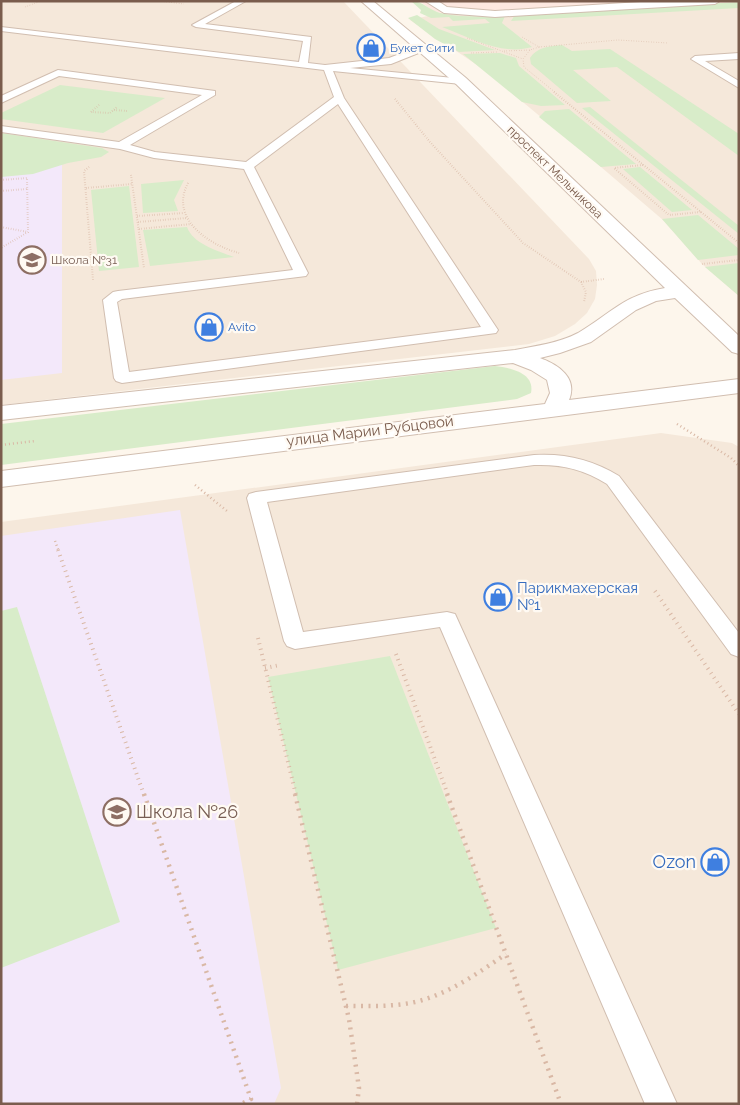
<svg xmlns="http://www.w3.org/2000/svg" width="740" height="1105" viewBox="0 0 740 1105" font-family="Raleway,sans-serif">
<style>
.residential{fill:#f5e8da}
.commercial{fill:#fde8e0}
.education{fill:#f3e8fa}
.green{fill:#d8ecc9}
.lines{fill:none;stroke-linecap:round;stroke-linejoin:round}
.service-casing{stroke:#d1beb0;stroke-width:2}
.minor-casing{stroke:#d1beb0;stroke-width:2}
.path-far4{stroke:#d9b8a5;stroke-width:1;stroke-dasharray:0.5 2;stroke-linecap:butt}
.path-far3{stroke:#d9b8a5;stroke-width:2;stroke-dasharray:0.5 2;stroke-linecap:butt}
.path-far2{stroke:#d9b8a5;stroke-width:2.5;stroke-dasharray:1 3;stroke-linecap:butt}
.path-far1{stroke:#d9b8a5;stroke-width:4;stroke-dasharray:1 4.5;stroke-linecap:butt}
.path{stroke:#d9b8a5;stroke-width:4.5;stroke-dasharray:2 5.5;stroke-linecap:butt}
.service{fill:#fff;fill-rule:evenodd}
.minor{fill:#fff;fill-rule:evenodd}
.labels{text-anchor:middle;stroke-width:4.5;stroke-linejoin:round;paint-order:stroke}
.far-shop-label{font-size:12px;fill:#366cbe;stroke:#fffaf3;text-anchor:start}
.far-street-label{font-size:12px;fill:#7a5c4d;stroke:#fffaf3}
.far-education-label{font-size:12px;fill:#785e54;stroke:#fffaf3;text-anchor:start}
.street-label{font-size:15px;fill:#7a5c4d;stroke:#fffaf3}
.shop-label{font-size:15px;fill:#366cbe;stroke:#fffaf3;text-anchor:start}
.near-education-label{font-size:18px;fill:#785e54;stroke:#fffaf3;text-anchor:start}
.near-shop-label{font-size:18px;fill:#366cbe;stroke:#fffaf3;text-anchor:end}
</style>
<rect width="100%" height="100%" fill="#fdf6ec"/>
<g class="residential">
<polygon points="1,1 343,1 589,259 596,271 597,285 595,299 587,313 575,324 555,336 529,344 1,405"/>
<polygon points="739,2 739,296 702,264 663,220 601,167 483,69 410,20 441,13"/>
<polygon points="661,433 732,443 739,447 739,1104 1,1104 1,522"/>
</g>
<polygon class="commercial" points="420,1 739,1 739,2 490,16 441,13 431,10"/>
<g class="education">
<polygon points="1,146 62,147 62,373 1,380"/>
<polygon points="180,510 281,1088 274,1104 1,1104 1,536"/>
</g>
<g class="green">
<path d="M411 1C423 1 429 10 440 13 461 18 484 16 505 16L502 23 532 47C502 56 471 38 442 27L490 23 485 19 453 21 449 17 431 18 420 13 421 10Z"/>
<polygon points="739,2 739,8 511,21 515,15"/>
<polygon points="417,15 439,29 495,50 459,52 435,39 408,18"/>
<path d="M562 45 572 51 610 49 739 134V156L617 67 573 70 611 101 577 103 531 64 530 58C537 47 550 46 562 45Z"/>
<polygon points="500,53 516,58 519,66 565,105 541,106 522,102 463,54"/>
<polygon points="60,85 165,98 103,133 1,119 1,113"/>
<polygon points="590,107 739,226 739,234 582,108"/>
<polygon points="569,109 636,164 601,167 539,117 545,111"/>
<polygon points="1,133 102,148 109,152 101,157 68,163 33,174 1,177"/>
<polygon points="640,167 692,210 672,212 623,169"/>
<polygon points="184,180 174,200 178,211 143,213 141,184"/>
<polygon points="129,186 139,267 99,271 91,190"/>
<polygon points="698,215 739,249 739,255 698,260 662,219"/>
<path d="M187 227C193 244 218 251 234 257L150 266 143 230Z"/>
<polygon points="739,263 739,296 705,267"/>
<path d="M495 366C511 368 535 373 531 393L517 399 1 465V424Z"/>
<polygon points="17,607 120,922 1,968 1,611"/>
<polygon points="390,656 496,928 338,970 268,677"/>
</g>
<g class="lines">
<g class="service-casing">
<g id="service">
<path d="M236 1H246L205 24 311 37 308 63 325 65 389 58 423 45 427 48 426 50 391 64 350 68 464 79 466 81 461 84 333 71 344 98 498 330 496 333 122 383 116 381 114 378 103 300 113 292 118 291 293 270 244 169 154 158 120 149 1 132V126L119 142 202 95 59 76 1 103V96L58 70 215 91V95L130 145 155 152 246 162 334 97 324 70 1 31V27L299 62 303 41 196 27 192 25ZM338 104 481 327 129 372 117 302 122 299 306 276 308 273 254 167Z"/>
<polygon points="739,53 739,59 705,61 739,81 739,88 691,59 695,56"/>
<path d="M534 455C565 453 593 460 619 476L739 633V657L731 654 607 484C583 469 562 464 534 465L267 502 303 632 447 612 455 614 677 1104H645L440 627 295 649 287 646 284 641 247 498 249 494 256 492Z"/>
</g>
</g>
<g class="minor-casing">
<g id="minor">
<path d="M361 1H373L466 78 739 336V354L732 352 675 298 656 301 636 310 591 342 560 353 540 358C559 365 578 378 569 400L739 379V393L1 487V471L545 404 550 393 547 380 531 370 513 363 1 420V406L515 350C536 346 559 343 578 333 612 313 623 295 665 288L456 84Z"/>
<polygon points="425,1 438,1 447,7 495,11 657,1 720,1 715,4 495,17 444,13"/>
</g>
</g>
<g class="path-far4">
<polyline points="159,1 184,4"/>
<polyline points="25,7 41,1"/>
<polyline points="522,37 539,47 530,50 523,59 524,67 556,93"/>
<polyline points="467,38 523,59"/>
<polyline points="539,47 618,40 668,43"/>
<polyline points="504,51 530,50"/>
<polyline points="471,53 497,52"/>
</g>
<g class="path-far3">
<polyline points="554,92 739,243"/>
<polyline points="395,99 430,142 523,243 581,282 586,292 584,302"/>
<polyline points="99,105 91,112 110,113 117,107"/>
<polyline points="114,110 128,111"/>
<polyline points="643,165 614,168 669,215 701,212"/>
<polyline points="89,167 84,171 93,280"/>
<polyline points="131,175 144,268"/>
<polyline points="1,180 27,178 28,232 1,248"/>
<path d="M188 183C169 219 209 245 239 253"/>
<polyline points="86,188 132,184"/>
<polyline points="1,191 27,189"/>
<polyline points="137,216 184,213"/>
<polyline points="138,222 187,218"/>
<polyline points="1,227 28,232"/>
<polyline points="139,229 191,224"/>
<polyline points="702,264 739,260"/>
<polyline points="581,282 604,279"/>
</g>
<g class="path-far2">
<polyline points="677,424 731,458 739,466"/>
<polyline points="1,445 35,441"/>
<polyline points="195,485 227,511"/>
<polyline points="55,541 59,552"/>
</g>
<g class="path-far1">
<polyline points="58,550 144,795"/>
<polyline points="655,591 739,714"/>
<polyline points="258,638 296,795"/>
<polyline points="396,654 448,795"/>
<polyline points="265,668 280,665"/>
</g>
<g class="path">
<polyline points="144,794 251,1099 241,1104"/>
<polyline points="295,794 349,1019 359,1088 357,1104"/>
<polyline points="447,794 561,1104"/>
<path d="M346 1006C369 1006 392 1007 415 1002 449 994 478 973 506 954"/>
</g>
<use href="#service" class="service"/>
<use href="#minor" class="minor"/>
</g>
<defs>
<g id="shop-ring" transform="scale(1.4375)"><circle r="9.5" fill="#fffaf3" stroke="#3f7fe0" stroke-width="1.5"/><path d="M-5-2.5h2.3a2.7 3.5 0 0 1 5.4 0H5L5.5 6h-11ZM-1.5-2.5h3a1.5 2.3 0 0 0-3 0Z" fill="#3f7fe0"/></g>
<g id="school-ring" transform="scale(1.4375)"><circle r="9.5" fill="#fffaf3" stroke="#8d6e63" stroke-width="1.5"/><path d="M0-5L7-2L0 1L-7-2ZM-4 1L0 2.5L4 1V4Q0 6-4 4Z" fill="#8d6e63"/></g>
</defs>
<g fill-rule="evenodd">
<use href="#shop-ring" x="371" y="48"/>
<use href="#school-ring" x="32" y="260"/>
<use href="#shop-ring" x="209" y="327"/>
<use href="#shop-ring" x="498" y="597"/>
<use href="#school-ring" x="117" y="812"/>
<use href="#shop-ring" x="715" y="862"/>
</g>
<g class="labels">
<g class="far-shop-label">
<text x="390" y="52">Букет Сити</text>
<text x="228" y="331">Avito</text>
</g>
<g class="far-street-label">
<text transform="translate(555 172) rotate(44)" y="4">проспект Мельникова</text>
</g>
<g class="far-education-label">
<text x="51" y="264">Школа №31</text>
</g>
<g class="street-label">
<text transform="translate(370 431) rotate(-7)" y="5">улица Марии Рубцовой</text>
</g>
<g class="shop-label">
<text x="517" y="593">Парикмахерская<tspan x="517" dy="17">№1</tspan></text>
</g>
<g class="near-education-label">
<text x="136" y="818">Школа №26</text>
</g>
<g class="near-shop-label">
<text x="696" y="868">Ozon</text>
</g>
</g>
<rect width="740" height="1105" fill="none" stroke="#7a5c4d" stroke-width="5"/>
</svg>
